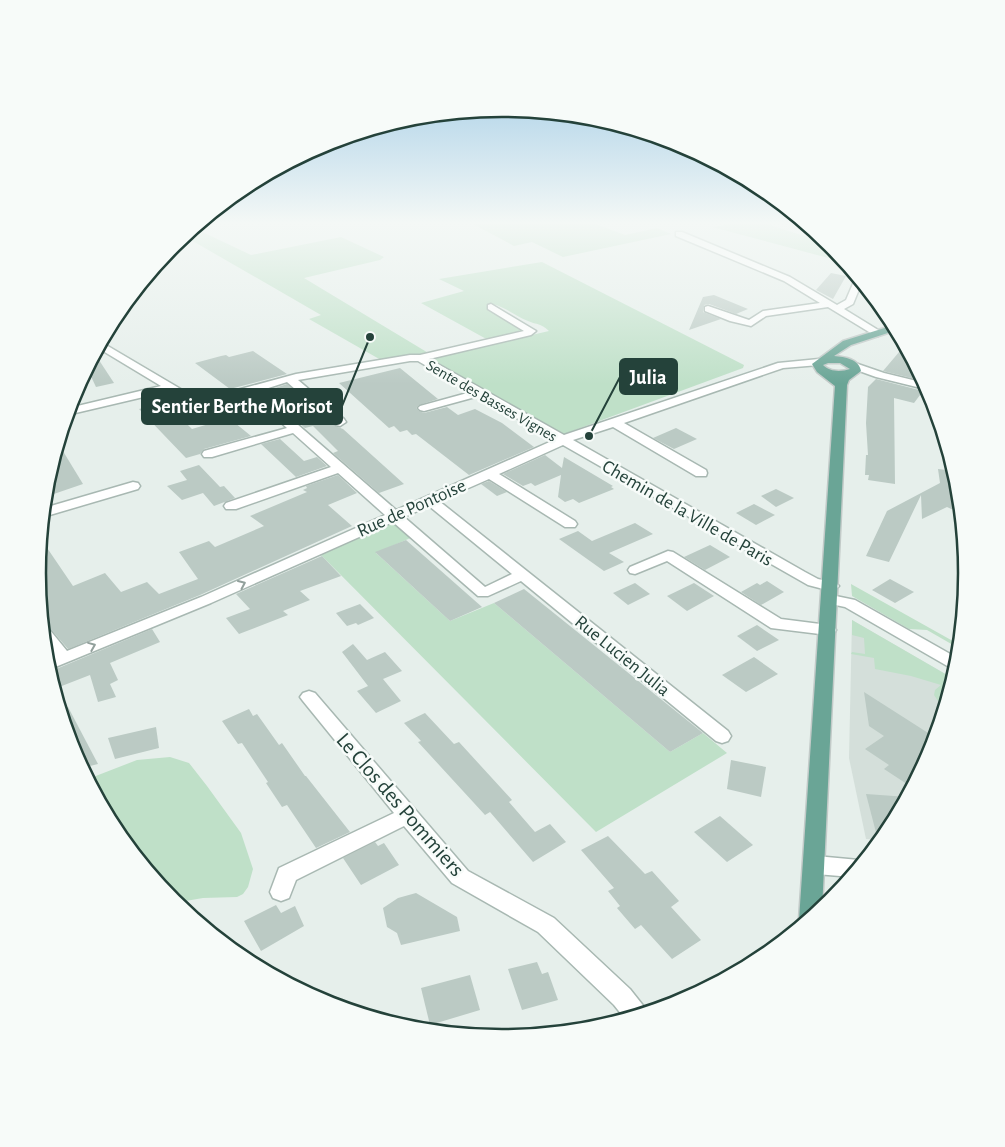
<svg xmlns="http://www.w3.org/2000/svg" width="1005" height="1147" viewBox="0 0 1005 1147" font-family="'Alegreya Sans',sans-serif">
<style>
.built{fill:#d4dfda}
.green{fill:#bfe0c8}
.building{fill:#bbcac4}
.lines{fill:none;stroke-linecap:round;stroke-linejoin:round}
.minor-casing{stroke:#a8b8b2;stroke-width:3}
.major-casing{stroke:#c2cac8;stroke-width:3}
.minor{fill:#fff;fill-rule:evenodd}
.major{fill:#6aa596;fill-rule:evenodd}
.oneway{stroke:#92a09c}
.labels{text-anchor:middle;stroke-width:5;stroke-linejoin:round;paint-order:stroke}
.far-street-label{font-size:16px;fill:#24423a;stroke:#f7fbf9}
.street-label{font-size:19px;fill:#24423a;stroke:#f7fbf9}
.near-street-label{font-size:22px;fill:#24423a;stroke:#f7fbf9}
.rim{fill:none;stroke:#24423a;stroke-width:2.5}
.leader{fill:none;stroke:#24423a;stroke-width:2}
.callout-dot{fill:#24423a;stroke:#f7fbf9;stroke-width:2}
.callout{fill:#24423a;stroke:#24423a;stroke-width:2}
.callout-label{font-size:20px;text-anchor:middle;font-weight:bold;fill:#fff}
</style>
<rect width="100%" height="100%" fill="#e6efeb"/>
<polygon class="built" points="852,620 954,679 932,752 889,832 882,840 866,839 849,758"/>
<g class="green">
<polygon points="473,224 596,224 625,235 657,228 671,234 563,257 532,242 514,246"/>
<polygon points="731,224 767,224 832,245 847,263 712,227"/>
<polygon points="194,228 251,255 341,237 384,257 380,260 304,278 430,354 381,360 309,319 321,315 184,236"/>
<path d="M542 262 744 365 743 368 564 434 429 359 549 331C541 323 537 325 528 321 515 316 506 307 492 304L525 329 524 332 490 341 421 303 464 291 439 279Z"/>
<polygon points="396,520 415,536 376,553 450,621 494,603 670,752 703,733 727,753 596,832 321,555"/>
<polygon points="851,584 960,645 960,649 927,630 909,629 852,596"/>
<polygon points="852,620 954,679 946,705 938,701 934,695 935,690 941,685 911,676 875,669 874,658 851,654 852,652 865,654 864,638 852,635"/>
<polygon points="170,757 189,763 207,786 241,833 253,869 248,887 243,894 237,897 203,898 174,903 116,832 88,779 137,760"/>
</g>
<g class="building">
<polygon points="831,273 846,276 833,299 816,290"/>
<polygon points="714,295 748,309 736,314 709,304 704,305 703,312 721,319 689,330 703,297"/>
<polygon points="905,345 913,360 924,381 883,371"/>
<polygon points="253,351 287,374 230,389 195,363 221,356 226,355 229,357"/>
<polygon points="95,354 114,383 96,387 87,368"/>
<polygon points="400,368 438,399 419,405 416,408 419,411 424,413 447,407 458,415 475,409 502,423 534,447 469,475 416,434 412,435 407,430 400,432 394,426 389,428 339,383"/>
<polygon points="876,379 923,391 914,403 894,398 895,484 868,480 869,475 865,475 866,455 868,455 866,423 868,387"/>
<polygon points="287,384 335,426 343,429 404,484 379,493 333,453 338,451 313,426 305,428 263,392"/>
<polygon points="158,404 171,421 181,418 192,429 229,418 251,436 204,449 200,454 186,458 139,409"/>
<polygon points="676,428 697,439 674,449 653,438"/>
<polygon points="280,439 304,461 317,457 327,466 296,477 261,444"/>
<polygon points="58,443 83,484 45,497 46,482"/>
<polygon points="545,455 562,468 564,457 613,486 611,487 614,489 579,503 573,499 565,502 558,497 561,475 535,486 531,483 523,486 503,474"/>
<polygon points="199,465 220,487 224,486 235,498 214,506 203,493 182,500 167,486 187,480 180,471"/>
<polygon points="938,469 955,471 959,483 962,514 947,507 922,519 921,495 889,562 866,556 887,511 940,483"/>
<polygon points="338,475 357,493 328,505 352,526 200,595 68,649 50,628 43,626 38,573 41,539 73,586 105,573 121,592 147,582 159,594 198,579 179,552 209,541 215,547 264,526 250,516 307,492 303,490 307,488 306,486"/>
<polygon points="489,481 507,492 497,496 481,484"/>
<polygon points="776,489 794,498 776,507 761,496"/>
<polygon points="754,504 775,515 756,525 736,513"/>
<polygon points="635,523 653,534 609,553 624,562 604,571 559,539 578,531 592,541"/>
<polygon points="406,540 482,607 450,621 375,552"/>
<polygon points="710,545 730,557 705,570 684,557"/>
<polygon points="322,556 341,576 300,591 310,600 283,611 288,615 239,634 226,618 250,609 236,594"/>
<polygon points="890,579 914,592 895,603 872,590"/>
<polygon points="767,581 784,592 761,605 741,592 757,583 760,585"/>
<polygon points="635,583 650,594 628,605 613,593"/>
<polygon points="694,583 714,596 687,611 667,596"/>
<polygon points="524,589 703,733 670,752 494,603"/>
<polygon points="360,604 374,618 358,625 356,623 347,626 336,613"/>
<polygon points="757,625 779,640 757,651 737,636"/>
<polygon points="152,629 160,642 110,663 118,680 110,684 116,697 98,702 90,675 54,689 49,672"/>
<polygon points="353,644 367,660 385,652 402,671 383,679 401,701 376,713 357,691 368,686 342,652"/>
<polygon points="754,657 778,674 746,692 722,675"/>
<polygon points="864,692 936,738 932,752 913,788 884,769 889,765 865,749 884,736 869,726"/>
<polygon points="68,707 98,764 82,768 73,751 60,710"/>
<polygon points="249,709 253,716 257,714 279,745 282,743 305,776 306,776 350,832 316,848 287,805 282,807 266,783 268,782 242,743 238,744 222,721"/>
<polygon points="425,713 454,744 459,742 512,800 509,802 535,832 550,824 566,842 533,862 490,812 485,815 418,742 421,741 404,723"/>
<polygon points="156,727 159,748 115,759 108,738"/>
<polygon points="731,760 766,767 761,797 727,789"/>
<polygon points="866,794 908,797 889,832 879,844"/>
<polygon points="720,816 753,845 727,862 694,832"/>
<polygon points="608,836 645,874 652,871 679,901 671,907 701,940 672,959 641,925 635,929 617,908 620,906 608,891 614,888 581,850"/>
<polygon points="375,842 378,846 384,843 399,865 361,885 343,858"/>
<polygon points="416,893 457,917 460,931 401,945 397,933 387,927 383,908 398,898"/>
<polygon points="276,905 281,913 295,906 304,926 261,951 244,921"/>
<polygon points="537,962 542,974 548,972 558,1000 522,1010 508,969"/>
<polygon points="470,975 480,1010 430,1025 421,988"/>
</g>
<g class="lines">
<g class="minor-casing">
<g id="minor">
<polygon points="676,232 682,232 790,277 837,305 846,300 855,279 858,277 862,282 853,304 844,309 883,333 878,336 874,335 828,307 766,316 751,326 730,321 705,311 705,307 708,306 749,320 763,311 820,303 784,281 676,236"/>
<path d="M491 304 536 331 531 335 429 359 564 435 778 363 819 359 824 362 819 365 783 368 624 423 706 470 707 473 706 476H696L613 427 573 440 805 572 818 579 836 583 839 586 836 589 831 591 808 585 563 445 499 474 575 521 577 524 575 527H565L489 479 439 501 728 731 731 736 728 741 722 743 716 741 521 581 488 596H478L393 522 211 603 48 670 46 659 53 656 45 646 43 628 49 629 67 651 201 597 385 515 338 473 236 509H226L224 506 226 503 331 467 293 433 212 457H204L202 454 204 451 287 428 248 393 207 401 189 399 169 391 67 415 69 408 161 386 98 348 101 342 184 391 207 394 237 390 296 374 410 355H420L524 331 488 309V305ZM410 361H418L471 392 420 406 418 408 420 410 424 411 479 396 554 440 396 510 259 391 287 382 336 425 340 426 346 422 344 419 298 380ZM429 506 512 574 485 587 404 517Z"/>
<polygon points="855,363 884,373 925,383 929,390 876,377 851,368 850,366"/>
<polygon points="133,482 138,483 140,486 138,489 43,517 44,508"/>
<polygon points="668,551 673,552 781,619 828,625 834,626 836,630 834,634 828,635 771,628 667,561 635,574 630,573 628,570 630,567"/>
<polygon points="831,595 855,600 959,659 956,671 845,607 826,603 823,600 826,597"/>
<polygon points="309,691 315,693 468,871 554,918 630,989 649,1013 626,1020 614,1005 538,932 452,883 404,826 296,880 289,898 281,901 273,898 270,892 279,868 394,813 303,701 300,697 303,693"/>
<polygon points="816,856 859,860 864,862 852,877 816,874 809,871 805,865 809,859"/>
</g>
</g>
<g class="major-casing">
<path id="major" d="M894 325 897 330 851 345 834 356C845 357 859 359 861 371L849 380 847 385 822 910 802 926 799 920 835 386 817 372 812 364 843 341ZM828 363H840L850 369C841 372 830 372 823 365Z"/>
</g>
<use href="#minor" class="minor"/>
<use href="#major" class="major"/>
</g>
<defs><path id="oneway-chevron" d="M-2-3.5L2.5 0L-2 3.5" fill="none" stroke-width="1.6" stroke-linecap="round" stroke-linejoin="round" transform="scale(1.25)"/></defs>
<g class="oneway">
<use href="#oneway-chevron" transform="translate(242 584) rotate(-24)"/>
<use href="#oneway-chevron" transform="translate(92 646) rotate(-22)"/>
</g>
<linearGradient id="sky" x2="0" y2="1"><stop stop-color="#84bce0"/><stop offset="0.58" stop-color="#f4f8f6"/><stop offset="1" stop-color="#f4f8f6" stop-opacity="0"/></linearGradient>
<rect width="1005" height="384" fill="url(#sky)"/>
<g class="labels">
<g class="far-street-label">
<text transform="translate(492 400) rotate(30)" y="6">Sente des Basses Vignes</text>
</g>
<g class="street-label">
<text transform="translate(411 507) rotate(-24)" y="7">Rue de Pontoise</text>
<text transform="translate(688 512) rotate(30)" y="7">Chemin de la Ville de Paris</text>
<text transform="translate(623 655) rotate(39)" y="7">Rue Lucien Julia</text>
</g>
<g class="near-street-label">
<text transform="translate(401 804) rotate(49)" y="8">Le Clos des Pommiers</text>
</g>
</g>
<path d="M0 0H1005V1147H0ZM46 573a456 456 0 1 1 912 0a456 456 0 1 1-912 0Z" fill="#f7fbf9" fill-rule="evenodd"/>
<path class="rim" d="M46 573a456 456 0 1 1 912 0a456 456 0 1 1-912 0Z"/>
<path class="leader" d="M589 436L620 377M370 337L342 406"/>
<g class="callout-dot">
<circle cx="589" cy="436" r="5"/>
<circle cx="370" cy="337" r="5"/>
</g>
<g class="callout">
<rect x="620" y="359" width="57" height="35" rx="5"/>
<rect x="142" y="389" width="200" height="35" rx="5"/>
</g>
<g class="callout-label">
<text x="648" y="384">Julia</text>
<text x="242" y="413">Sentier Berthe Morisot</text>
</g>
</svg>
